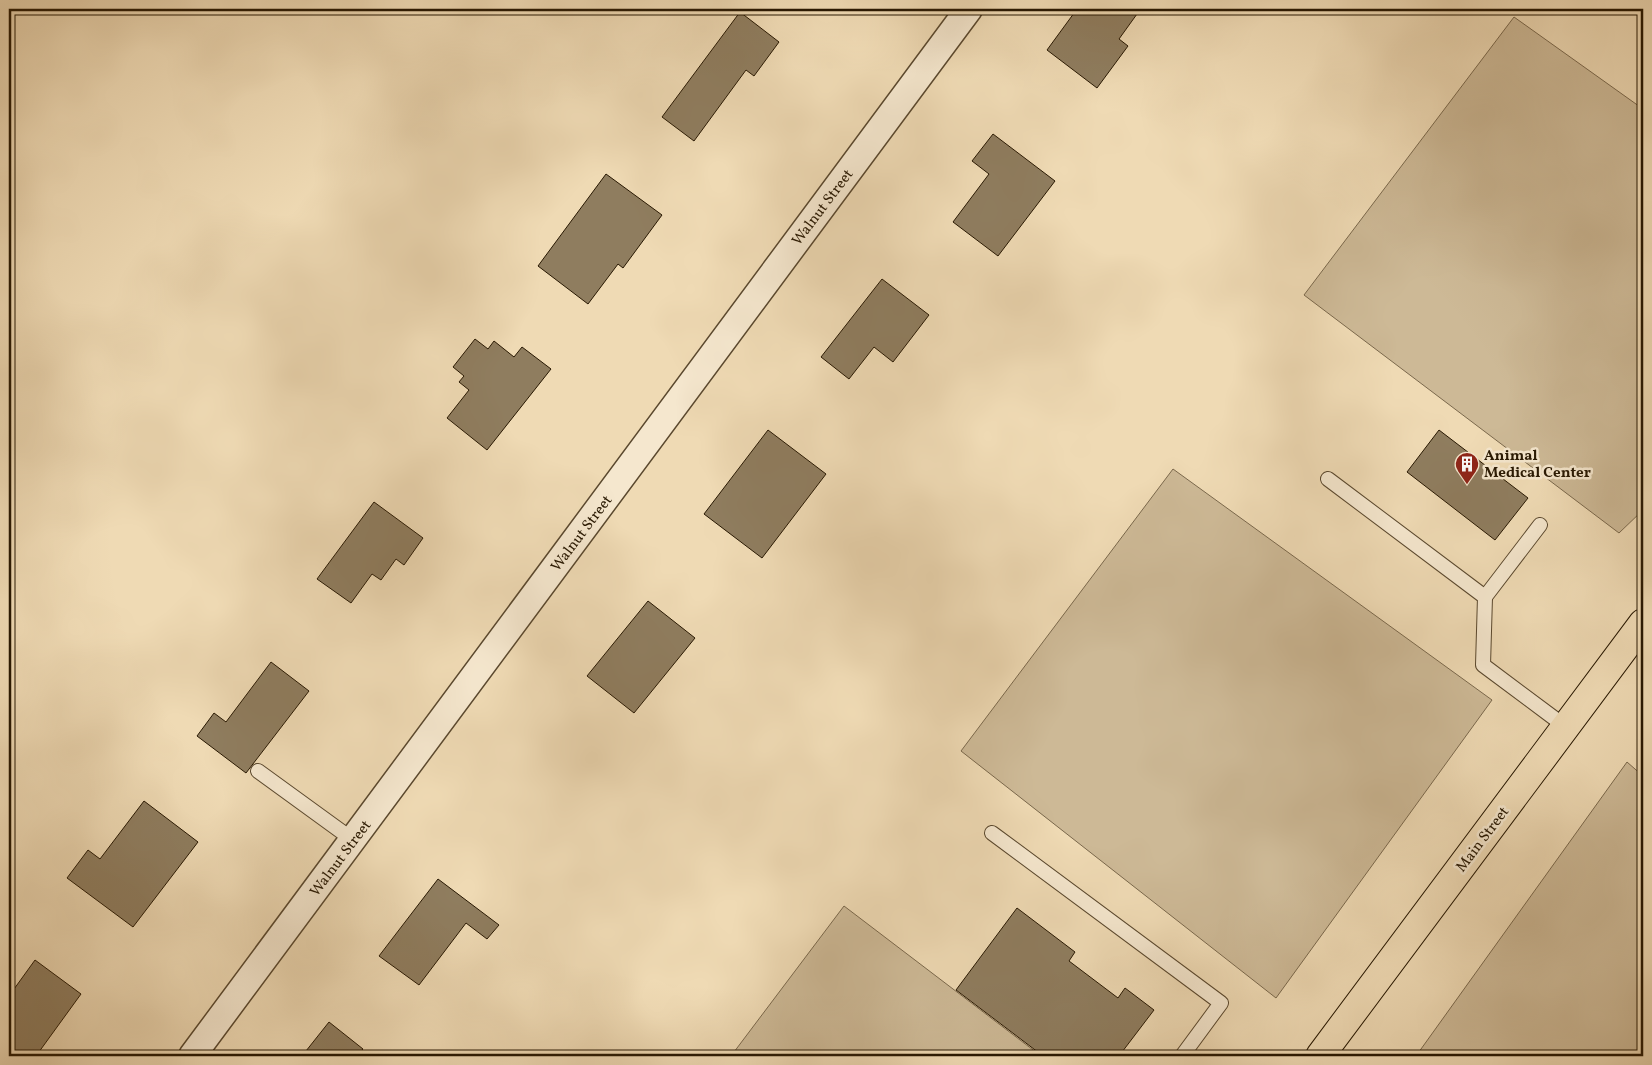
<svg xmlns="http://www.w3.org/2000/svg" width="1652" height="1065" viewBox="0 0 1652 1065" font-family="Vollkorn,serif">
<style>
.green{fill:#cdb996;stroke:#7a684c}
.building{fill:#8f7d5f;stroke:#281802}
.lines{fill:none;stroke-linecap:round;stroke-linejoin:round}
.service-casing{stroke:#5a482e;stroke-width:16}
.minor-casing{stroke:#5a482e;stroke-width:29}
.primary-casing{stroke:#281802;stroke-width:30}
.service{stroke:#f5e7ce;stroke-width:14}
.minor{stroke:#f5e7ce;stroke-width:26}
.primary{stroke:#efdab4;stroke-width:28}
.labels{text-anchor:middle;stroke-width:5;stroke-linejoin:round;paint-order:stroke}
.street-label{font-size:15px;fill:#281802;stroke:#f5e7ce}
.poi-label{font-size:15px;font-weight:bold;fill:#281802;stroke:#f5e7ce;text-anchor:start}
</style>
<rect width="100%" height="100%" fill="#efdab4"/>
<filter id="stains"><feTurbulence type="fractalNoise" baseFrequency=".004" numOctaves="4"/><feColorMatrix values="0 0 0 0 .2 0 0 0 0 .09 0 0 0 0 .02 0 0 0 .5 -.17"/></filter>
<radialGradient id="worn" r=".72"><stop offset=".6" stop-color="#630" stop-opacity="0"/><stop offset="1" stop-color="#630" stop-opacity=".3"/></radialGradient>
<g class="green">
<polygon points="1514,17 1643,109 1643,510 1619,533 1304,295"/>
<polygon points="1173,469 1492,700 1276,998 961,751"/>
<polygon points="1627,762 1643,776 1643,1056 1416,1056"/>
<polygon points="844,906 1041,1056 731,1056"/>
</g>
<g class="building">
<polygon points="1077,9 1130,9 1137,14 1119,39 1128,46 1097,88 1047,50"/>
<polygon points="740,12 779,42 754,76 746,70 694,141 662,117"/>
<polygon points="993,134 1055,181 998,256 953,222 989,174 972,161"/>
<polygon points="606,174 662,215 623,268 618,264 588,304 538,266"/>
<polygon points="882,279 929,315 893,362 874,347 849,379 821,357"/>
<polygon points="475,339 488,349 494,341 514,357 522,347 551,369 487,450 447,418 469,390 459,382 464,376 453,367"/>
<polygon points="768,430 826,474 762,558 704,514"/>
<polygon points="1439,430 1528,498 1495,540 1407,472"/>
<polygon points="374,502 423,538 404,565 396,559 381,580 372,574 351,603 317,579"/>
<polygon points="648,601 695,638 634,713 587,676"/>
<polygon points="271,662 309,691 246,773 197,736 214,713 226,722"/>
<polygon points="144,801 198,842 133,927 67,878 88,850 100,859"/>
<polygon points="438,879 499,925 487,939 466,923 419,985 379,956"/>
<polygon points="1017,908 1075,952 1069,961 1118,998 1125,988 1154,1010 1119,1056 1043,1056 956,990"/>
<polygon points="35,960 81,994 36,1056 9,1056 9,996"/>
<polygon points="329,1022 363,1049 357,1056 302,1056"/>
</g>
<g class="lines">
<g class="service-casing">
<g id="service">
<polyline points="1328,479 1485,597 1483,665 1566,727"/>
<polyline points="1485,597 1540,525"/>
<polyline points="258,771 353,840"/>
<polyline points="992,833 1221,1003 1182,1056"/>
</g>
</g>
<g class="minor-casing">
<polyline id="minor" points="192,1056 969,9"/>
</g>
<g class="primary-casing">
<polyline id="primary" points="1320,1056 1643,623"/>
</g>
<use href="#service" class="service"/>
<use href="#minor" class="minor"/>
<use href="#primary" class="primary"/>
</g>
<defs>
<g id="building-pin" transform="scale(1.25)"><path d="M0 17L-7.5 6A9.5 9.5 0 1 1 7.5 6Z" fill="#8f2418" stroke="#f5e7ce"/><path d="M-4-6H4V6H1V3H-1V6H-4ZM-2.5-4.3h1.7v1.8h-1.7ZM.8-4.3h1.7v1.8H.8ZM-2.5-1h1.7V.8h-1.7ZM.8-1h1.7V.8H.8Z" fill="#fff"/></g>
</defs>
<g fill-rule="evenodd">
<use href="#building-pin" x="1467" y="464"/>
</g>
<g class="labels">
<g class="street-label">
<text transform="translate(822 207) rotate(-53)" y="5">Walnut Street</text>
<text transform="translate(581 533) rotate(-53)" y="5">Walnut Street</text>
<text transform="translate(1482 839) rotate(-53)" y="5">Main Street</text>
<text transform="translate(340 858) rotate(-53)" y="5">Walnut Street</text>
</g>
<g class="poi-label">
<text x="1484" y="460">Animal<tspan x="1484" dy="17">Medical Center</tspan></text>
</g>
</g>
<rect width="1652" height="1065" fill="none" stroke="#efdab4" stroke-width="30"/>
<rect x="10" y="10" width="1632" height="1045" fill="none" stroke="#281802" stroke-width="2.5"/>
<rect x="15" y="15" width="1622" height="1035" fill="none" stroke="#281802"/>
<rect width="100%" height="100%" filter="url(#stains)"/>
<rect width="100%" height="100%" fill="url(#worn)"/>
</svg>
